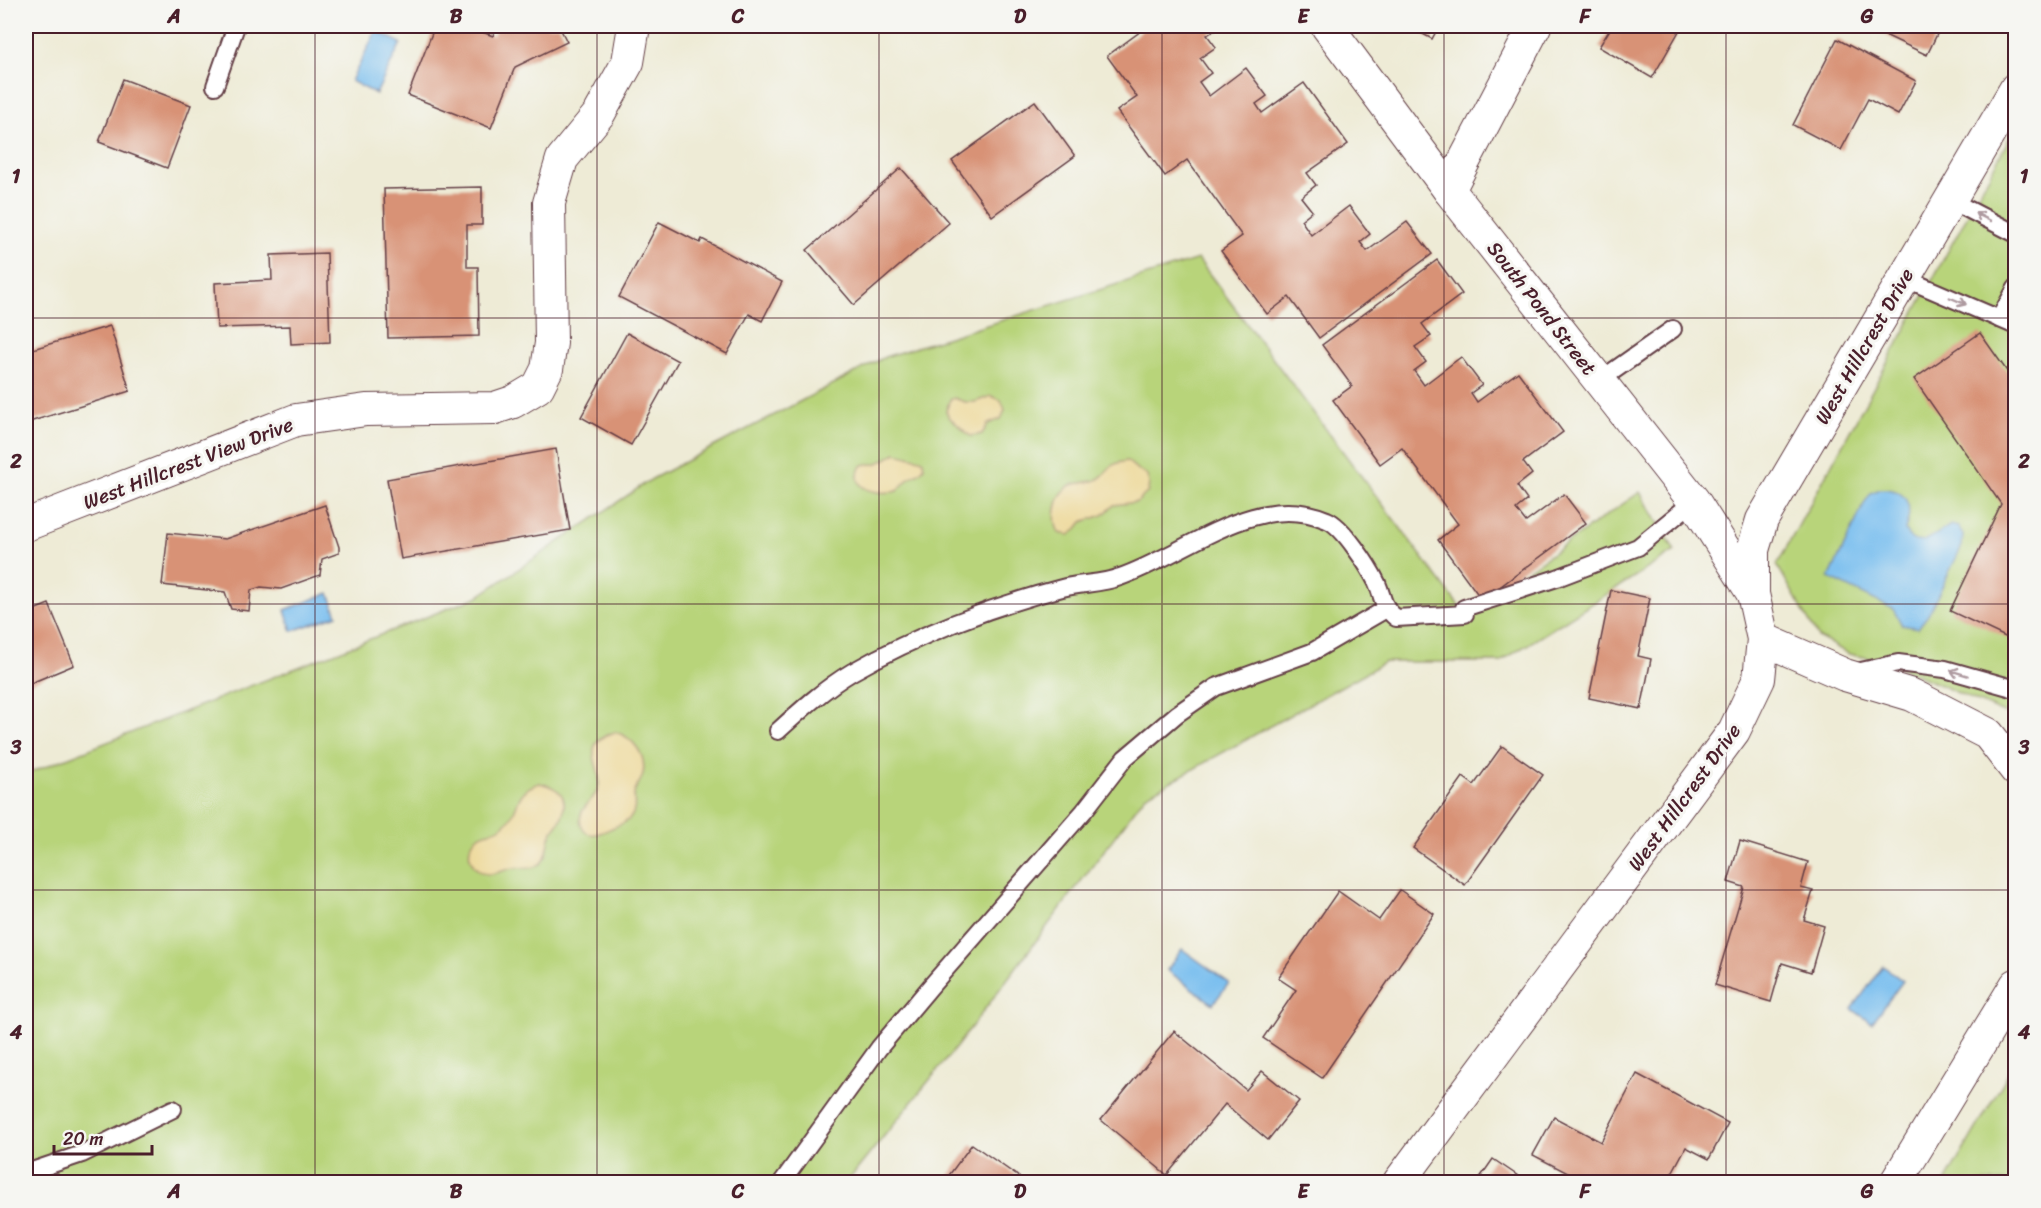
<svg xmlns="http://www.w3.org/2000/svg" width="2041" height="1208" viewBox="0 0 2041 1208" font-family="Sriracha,sans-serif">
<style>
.green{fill:#b8d47a;stroke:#817a52;stroke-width:1.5}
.sand{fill:#eeda9e;stroke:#9c7c64;stroke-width:1.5}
.water{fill:#78beef;stroke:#616e8d;stroke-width:1.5}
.building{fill:#d89276}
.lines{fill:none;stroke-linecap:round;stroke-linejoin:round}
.service-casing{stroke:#633e45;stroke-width:20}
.minor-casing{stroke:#633e45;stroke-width:34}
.service{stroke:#fff;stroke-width:16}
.minor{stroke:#fff;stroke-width:32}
.oneway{stroke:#ae9aa0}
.grid{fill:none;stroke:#4a1f2b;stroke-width:1.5;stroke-opacity:0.55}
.labels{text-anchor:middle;stroke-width:6;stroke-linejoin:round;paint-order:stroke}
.street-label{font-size:20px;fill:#4a1f2b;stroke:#f6f6f2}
.neatline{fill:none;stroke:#4a1f2b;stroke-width:2}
.grid-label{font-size:20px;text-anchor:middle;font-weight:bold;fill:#4a1f2b}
</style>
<rect width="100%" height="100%" fill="#f6f6f2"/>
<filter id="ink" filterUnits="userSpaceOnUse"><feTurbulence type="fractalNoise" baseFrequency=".0167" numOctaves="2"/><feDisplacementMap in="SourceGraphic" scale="12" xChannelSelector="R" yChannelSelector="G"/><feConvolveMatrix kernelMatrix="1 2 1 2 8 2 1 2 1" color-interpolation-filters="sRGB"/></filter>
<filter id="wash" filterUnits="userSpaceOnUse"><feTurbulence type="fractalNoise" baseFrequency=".008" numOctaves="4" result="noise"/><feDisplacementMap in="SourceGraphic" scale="24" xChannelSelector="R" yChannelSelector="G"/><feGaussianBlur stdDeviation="1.35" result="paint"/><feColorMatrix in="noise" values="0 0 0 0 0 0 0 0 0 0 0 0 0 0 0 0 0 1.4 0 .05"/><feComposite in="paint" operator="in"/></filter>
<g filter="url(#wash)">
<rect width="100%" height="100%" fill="#eeebd6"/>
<g class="green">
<polygon points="2015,128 2015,718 1888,662 1849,654 1818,637 1777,565"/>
<polygon points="1198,259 1465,614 1640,492 1675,551 1500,662 1385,662 1145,796 957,1046 847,1182 26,1182 26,774 477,597 652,479 885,357"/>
<polygon points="2015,1062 2015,1182 1945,1182"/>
</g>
<g class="sand">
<polygon points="991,396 1001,400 1005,410 1001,419 988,424 982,434 970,436 949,417 946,411 950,400 954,398 965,402 975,402"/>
<path d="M896 453 920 459 923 460 924 468 919 473 909 478 897 491C885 494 857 493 858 476 858 472 859 469 861 467 865 462 869 465 875 464 882 462 889 457 896 453Z"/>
<path d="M1127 461 1138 470 1146 474 1149 482 1148 492 1137 502 1114 505 1103 515 1082 522 1075 531 1069 535 1059 533C1052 519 1055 496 1069 486 1076 482 1088 483 1096 480 1110 474 1104 464 1127 461Z"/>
<path d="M615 732C633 737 647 755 643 774 642 780 637 785 635 790 632 799 638 807 631 817 626 824 619 824 612 828 601 833 587 841 581 825 576 809 594 801 598 789 606 768 574 745 615 732Z"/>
<path d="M540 783C560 788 570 797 561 819 558 825 553 829 551 835 547 845 549 856 540 864 528 872 523 866 514 868 508 869 502 871 496 873 479 879 463 859 472 843 478 832 493 833 503 826 522 812 511 791 540 783Z"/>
</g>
<g class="water">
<polygon points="376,31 401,43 376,94 351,81"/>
<path d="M1880 489C1907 488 1914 506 1905 529 1915 555 1935 534 1951 525L1958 527 1963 535 1962 546 1928 615 1918 628 1902 625 1893 609 1829 578 1865 502 1871 493Z"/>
<polygon points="329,593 337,615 292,631 285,610"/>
<polygon points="1182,949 1229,983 1213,1004 1167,970"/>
<polygon points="1883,966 1903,981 1872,1023 1852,1009"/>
</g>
<g id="blocks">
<g class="building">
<polygon points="439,26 466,26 493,36 497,26 559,26 567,42 515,67 491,128 408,95 434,28"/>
<polygon points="1148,26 1221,26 1207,35 1216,47 1200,58 1211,73 1199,82 1209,96 1246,68 1267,96 1256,104 1262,113 1304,83 1348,144 1307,173 1316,185 1301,197 1312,211 1301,220 1311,235 1349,206 1370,234 1360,242 1367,251 1407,222 1432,254 1319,338 1289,297 1267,314 1221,251 1242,236 1187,160 1165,176 1117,111 1137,97 1107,56"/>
<polygon points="1408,26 1439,26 1432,39"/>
<polygon points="1612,26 1682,26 1652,78 1599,47"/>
<polygon points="1866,26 1941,26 1927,55"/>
<polygon points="1837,39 1916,81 1898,115 1868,99 1841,150 1793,125"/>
<polygon points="123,79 191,105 167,168 99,142"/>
<polygon points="1035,101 1075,156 992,216 952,161"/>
<polygon points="901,168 949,223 854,305 807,250"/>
<polygon points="482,187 482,225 467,225 467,267 478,267 479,336 388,338 384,189"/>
<polygon points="659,222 700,243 702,239 782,282 762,321 749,314 727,354 619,297"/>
<polygon points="327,253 330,342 291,344 290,326 217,328 215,283 272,280 271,255"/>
<polygon points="1437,260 1462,294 1422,324 1431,336 1415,347 1426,362 1414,371 1424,385 1461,357 1482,385 1471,393 1477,402 1518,372 1563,432 1523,462 1532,474 1517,486 1527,500 1516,509 1526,522 1564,494 1586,523 1482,600 1438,540 1458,524 1402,448 1380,464 1333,400 1352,386 1322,345"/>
<polygon points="110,326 130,391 26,423 26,351"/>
<polygon points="627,333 678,361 631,445 581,417"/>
<polygon points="1980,333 2016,384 2016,642 1950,611 2001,504 1914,379"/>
<polygon points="556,449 570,530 401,559 387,479"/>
<polygon points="325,505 339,547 339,553 322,559 320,575 281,589 261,587 251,590 249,611 231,609 225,592 162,585 168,533 225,539"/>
<polygon points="1611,590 1650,598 1638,656 1651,659 1641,709 1589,698"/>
<polygon points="49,604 74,665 26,685 26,613"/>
<polygon points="1502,746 1543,775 1465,885 1413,848 1463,777 1474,785"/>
<polygon points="1740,841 1808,862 1801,888 1813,891 1804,920 1824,926 1811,972 1782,963 1771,1002 1715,985 1744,887 1728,882"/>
<polygon points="1400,890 1434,914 1322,1078 1263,1038 1296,990 1278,978 1338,891 1379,920"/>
<polygon points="1174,1031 1246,1090 1262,1071 1299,1101 1268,1140 1225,1104 1167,1175 1101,1120"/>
<polygon points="1637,1074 1728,1123 1709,1159 1686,1147 1667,1182 1585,1182 1533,1155 1554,1117 1601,1142"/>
<polygon points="972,1144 1026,1182 944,1182"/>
<polygon points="1493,1159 1527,1182 1477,1182"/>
</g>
</g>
</g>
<g filter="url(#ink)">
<use href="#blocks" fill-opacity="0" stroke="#633e45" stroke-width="1.5"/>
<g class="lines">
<g class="service-casing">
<g id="service">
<polyline points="215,86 236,26"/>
<polyline points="1950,200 2016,234"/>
<polyline points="1904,278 2016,326"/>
<polyline points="1999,319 2016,288"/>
<polyline points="1599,381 1673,329"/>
<polyline points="1856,672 1898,663 1945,669 2016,689"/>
<path d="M778 731C801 710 825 688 852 672 915 636 992 606 1062 588 1081 583 1102 584 1120 577 1185 555 1256 489 1327 520 1343 526 1369 567 1377 583 1384 599 1381 605 1396 618L1465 614 1464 608 1557 578 1638 547 1694 501"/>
<polyline points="26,1173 82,1154 173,1109"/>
<polyline points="782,1182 879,1048 931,986 1084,811 1125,758 1177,714 1216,687 1312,652 1386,609"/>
</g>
</g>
<g class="minor-casing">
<g id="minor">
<polyline points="1327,26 1449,190 1694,501 1753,594"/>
<polyline points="1449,190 1535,26"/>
<polyline points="26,525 296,420 366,410 495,408 513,402 538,387 547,369 551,343 549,203 562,159 599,114 628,62 634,26"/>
<polyline points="1763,639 1845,675 1912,695 1988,734 2016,770"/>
<polyline points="1399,1182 1734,731 1759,679 1763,639 1753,594 1753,550 1762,520 2016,88"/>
<polyline points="1896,1182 2016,985"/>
</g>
</g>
<use href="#service" class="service"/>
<use href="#minor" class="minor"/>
</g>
<defs><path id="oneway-shaft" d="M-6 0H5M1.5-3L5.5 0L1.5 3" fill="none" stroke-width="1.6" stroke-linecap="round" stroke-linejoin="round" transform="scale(1.5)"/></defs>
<g class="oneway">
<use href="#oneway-shaft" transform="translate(1983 217) rotate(-153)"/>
<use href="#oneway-shaft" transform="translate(1958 301) rotate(23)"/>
<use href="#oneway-shaft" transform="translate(1959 673) rotate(-163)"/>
</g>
</g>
<path class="grid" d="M315 26V1182M597 26V1182M879 26V1182M1162 26V1182M1444 26V1182M1726 26V1182M26 318H2016M26 604H2016M26 890H2016"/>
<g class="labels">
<g class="street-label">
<text transform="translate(1542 308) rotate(52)" y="7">South Pond Street</text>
<text transform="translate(1864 346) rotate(-60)" y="7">West Hillcrest Drive</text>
<text transform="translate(188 463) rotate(-21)" y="7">West Hillcrest View Drive</text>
<text transform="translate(1684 797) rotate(-54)" y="7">West Hillcrest Drive</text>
</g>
</g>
<rect width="2041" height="1208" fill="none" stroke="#f6f6f2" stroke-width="66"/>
<path d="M54 1145v9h98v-9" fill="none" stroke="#4a1f2b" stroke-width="3"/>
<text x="63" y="1145" font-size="18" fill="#4a1f2b" stroke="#f6f6f2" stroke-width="4.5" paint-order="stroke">20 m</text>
<rect x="33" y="33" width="1975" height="1142" class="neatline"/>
<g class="grid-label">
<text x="174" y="23">A</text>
<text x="456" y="23">B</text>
<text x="738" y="23">C</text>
<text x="1020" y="23">D</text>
<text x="1303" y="23">E</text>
<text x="1585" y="23">F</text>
<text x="1867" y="23">G</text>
<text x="16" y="183">1</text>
<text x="2024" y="183">1</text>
<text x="16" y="468">2</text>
<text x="2024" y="468">2</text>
<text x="16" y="754">3</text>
<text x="2024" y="754">3</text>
<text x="16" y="1039">4</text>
<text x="2024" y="1039">4</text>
<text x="174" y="1198">A</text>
<text x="456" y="1198">B</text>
<text x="738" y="1198">C</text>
<text x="1020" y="1198">D</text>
<text x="1303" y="1198">E</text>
<text x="1585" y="1198">F</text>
<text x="1867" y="1198">G</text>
</g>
</svg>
